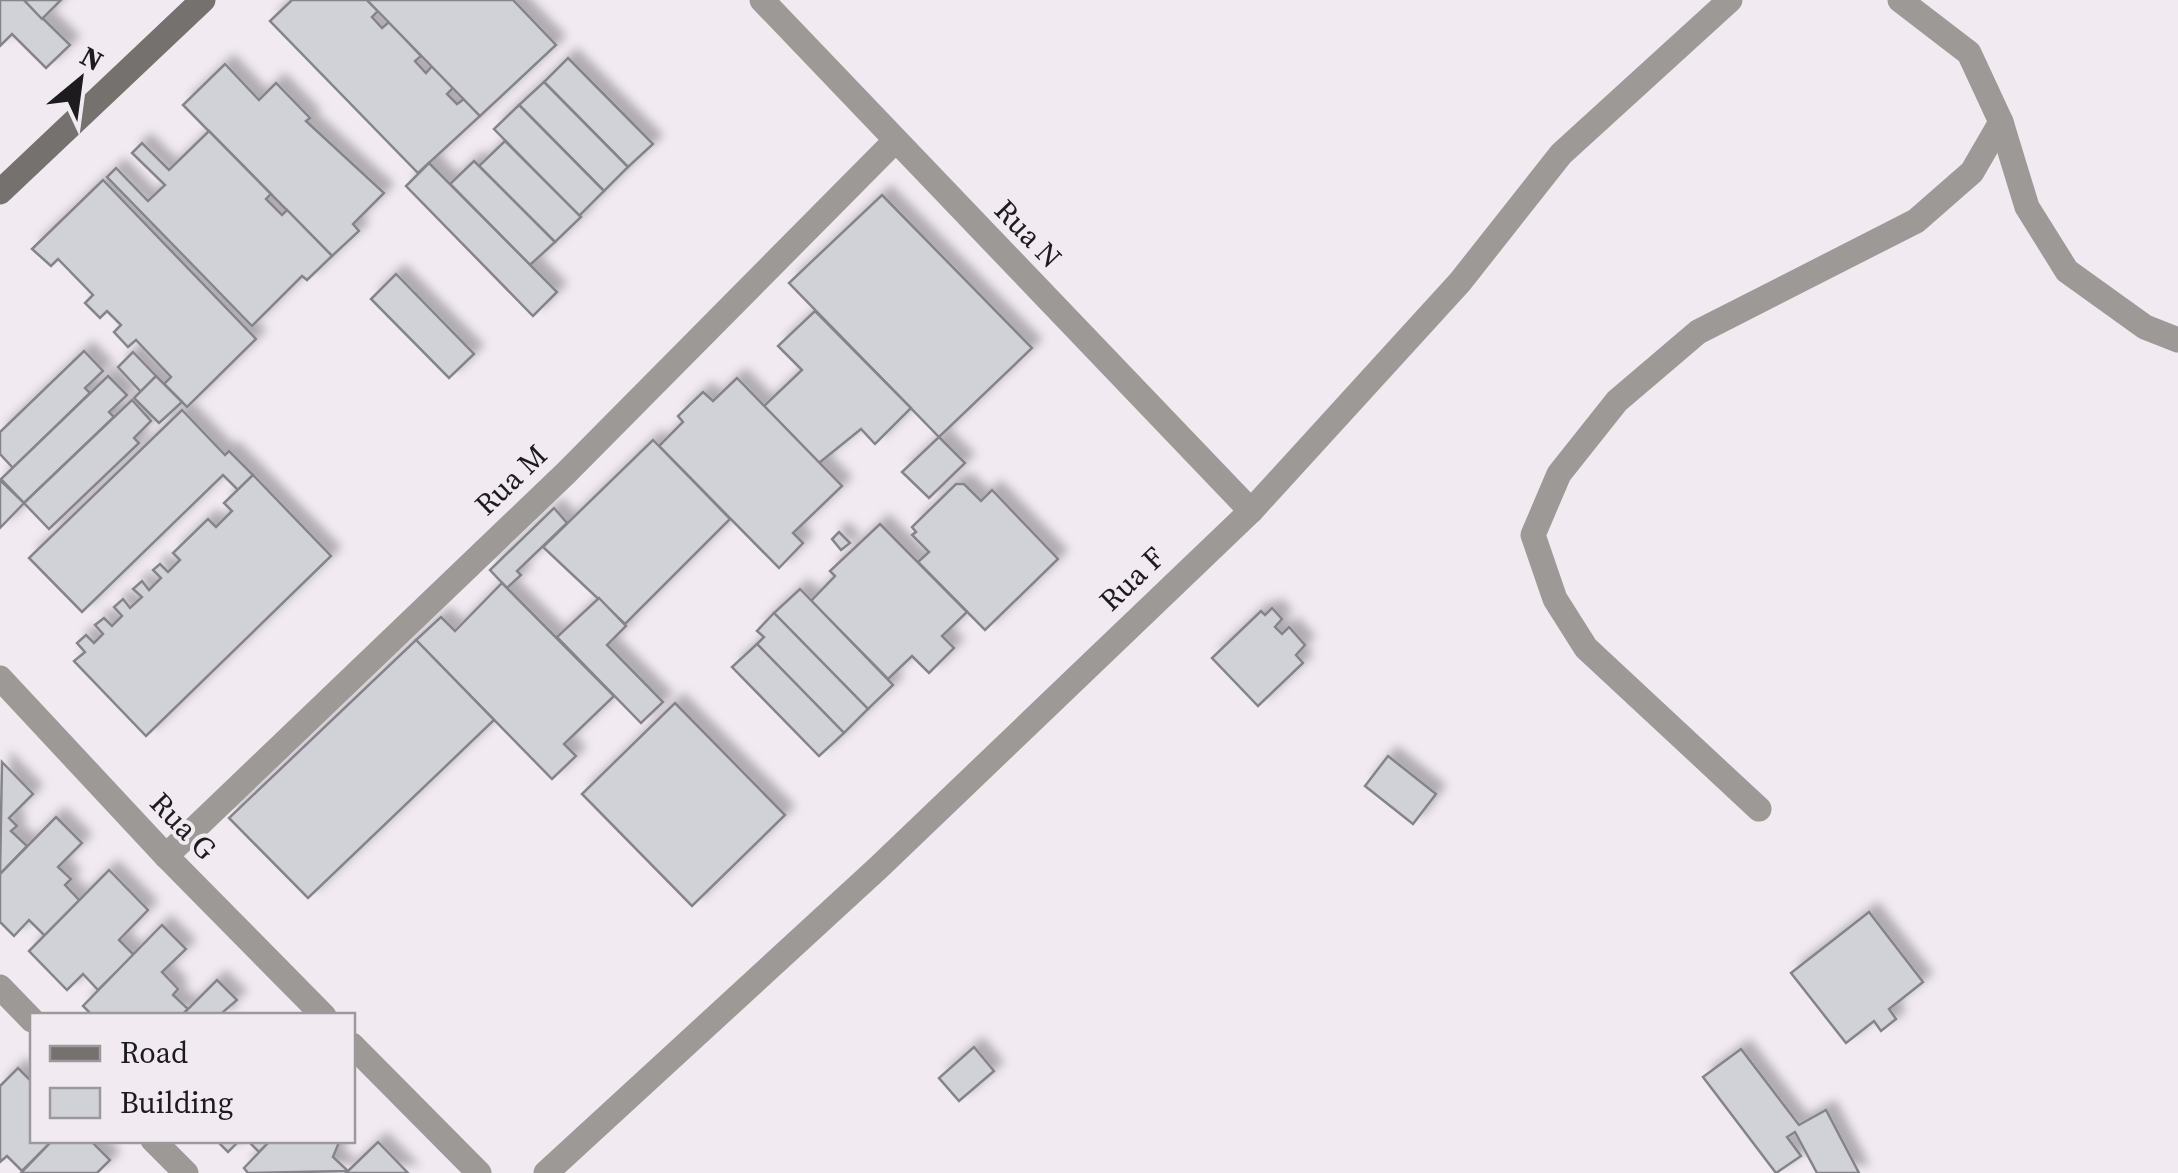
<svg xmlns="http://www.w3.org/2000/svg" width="2178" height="1173" viewBox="0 0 2178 1173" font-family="'Source Serif 4',serif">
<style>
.building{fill:#d1d1d8;stroke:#84848a;stroke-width:2.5;filter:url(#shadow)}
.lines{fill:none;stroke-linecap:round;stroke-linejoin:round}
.street{stroke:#9c9997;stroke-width:25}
.secondary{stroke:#75716e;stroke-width:25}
.labels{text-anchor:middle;stroke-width:8;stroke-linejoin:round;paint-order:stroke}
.street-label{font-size:30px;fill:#1d1b1d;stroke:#f1ebf1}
</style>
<defs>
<filter id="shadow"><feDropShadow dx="9" dy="-9" stdDeviation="5" flood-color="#0004"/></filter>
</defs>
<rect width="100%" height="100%" fill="#f1ebf1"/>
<g class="building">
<polygon points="0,0 24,0 70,45 46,68 12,34 0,46"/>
<polygon points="24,0 61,0 42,19"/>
<polygon points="292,0 367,0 378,11 372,17 382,28 389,22 421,56 415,61 426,73 432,66 453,88 447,94 457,104 464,99 480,116 418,173 270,21"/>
<polygon points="367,0 513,0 556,45 480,116"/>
<polygon points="568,58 653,144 628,167 544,82"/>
<polygon points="225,64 259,100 276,83 310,118 306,121 384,193 353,224 359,231 332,256 183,105"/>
<polygon points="544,82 628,167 604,191 519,105"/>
<polygon points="519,105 604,191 579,216 494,129"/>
<polygon points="209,131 271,194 266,199 282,215 287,210 332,256 307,280 302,276 252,326 107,177 116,168 148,201 165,185 132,153 142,143 169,170"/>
<polygon points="505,141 581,217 555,242 479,166"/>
<polygon points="474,161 555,242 530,265 450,184"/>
<polygon points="429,163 557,292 533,316 406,186"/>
<polygon points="103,180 256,339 187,407 164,384 171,377 136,340 128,347 114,332 121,325 107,311 100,318 85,303 93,295 58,259 51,266 32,249"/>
<polygon points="882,195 1032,348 939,437 789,283"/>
<polygon points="396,274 474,354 449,378 371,299"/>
<polygon points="815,311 911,408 875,444 861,429 819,463 764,406 802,370 778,346"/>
<polygon points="84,351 103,371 85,388 90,393 13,468 0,454 0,432"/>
<polygon points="133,352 156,376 141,392 118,367"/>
<polygon points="108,376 127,395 109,412 114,417 24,503 1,479"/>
<polygon points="156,376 182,402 159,423 134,398"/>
<polygon points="737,378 842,486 793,533 803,543 779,568 659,446 683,422 678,416 703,392 713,401"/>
<polygon points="132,400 151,421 134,438 139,443 49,529 24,503"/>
<polygon points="182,410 225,455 229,451 253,475 238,490 223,475 82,612 29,558"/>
<polygon points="939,437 965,463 929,498 902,472"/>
<polygon points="653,440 730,519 625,624 543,547"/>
<polygon points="253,475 331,556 146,736 74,661 85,652 77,643 86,635 94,643 103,634 95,625 104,618 112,626 122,616 114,607 123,599 130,608 142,597 133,589 142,581 149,590 161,578 153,570 160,564 168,572 180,560 173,553 208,519 216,527 232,511 224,503"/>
<polygon points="0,480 24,503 0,528"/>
<polygon points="956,484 964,484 981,501 992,490 1058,559 985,630 918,562 929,552 912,535 916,532 912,527"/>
<polygon points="554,508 567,523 517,571 521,575 507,588 490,570"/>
<polygon points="880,524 967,612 942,636 954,648 929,673 912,656 888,679 811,601 835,576 830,571"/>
<polygon points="839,532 850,543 841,550 832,539"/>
<polygon points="502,583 614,696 564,744 576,756 552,779 416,640 441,617 455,631"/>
<polygon points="800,589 893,685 868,709 774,613"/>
<polygon points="599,598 626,626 607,645 663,702 641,723 557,637"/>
<polygon points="1272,608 1282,619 1275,627 1282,634 1289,627 1305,645 1296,655 1303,663 1258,706 1212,658 1261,611 1265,615"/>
<polygon points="774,613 868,709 844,733 757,644 764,637 757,631"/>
<polygon points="416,640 494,720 308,898 229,818"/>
<polygon points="757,644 844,733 819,756 732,667"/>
<polygon points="675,703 785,815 692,906 582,794"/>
<polygon points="1388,756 1436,794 1413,824 1365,786"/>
<polygon points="2,762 33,794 9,818 17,826 11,831 27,846 0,874"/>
<polygon points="56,817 82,843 58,867 71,879 65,885 80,901 45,936 29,920 14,936 0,922 0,874"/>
<polygon points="109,870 148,910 119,940 134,955 98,990 83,974 67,990 29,951"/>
<polygon points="1869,912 1923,982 1889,1009 1896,1019 1881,1031 1874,1021 1846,1043 1791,973"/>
<polygon points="162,925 186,949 162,972 178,989 173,995 188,1009 181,1016 93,1016 83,1006"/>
<polygon points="217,980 237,1000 223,1012 227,1016 181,1016"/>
<polygon points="974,1047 994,1071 959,1101 939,1078"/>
<polygon points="1741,1049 1799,1125 1826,1110 1859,1173 1817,1173 1795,1132 1787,1137 1801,1156 1776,1173 1703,1077"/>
<polygon points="18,1068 32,1082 32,1140 53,1140 22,1171 7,1156 0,1162 0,1086"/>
<polygon points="53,1140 90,1140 110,1160 97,1173 21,1173"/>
<polygon points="216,1140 240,1140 228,1152"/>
<polygon points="247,1140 271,1140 259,1152"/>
<polygon points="271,1140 340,1140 333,1157 348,1171 248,1173 244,1168"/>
<polygon points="378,1142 408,1173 346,1173 348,1171"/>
</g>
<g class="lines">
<g class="street">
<polyline points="762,0 1251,511"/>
<polyline points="1900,0 1969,53 2001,122 2027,207 2067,271 2145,327 2178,340"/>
<polyline points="0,678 166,856 324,1016"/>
<polyline points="1759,809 1586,648 1555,599 1533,535 1559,474 1617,401 1698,332 1916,221 1972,172 2001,122"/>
<polyline points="166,856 566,473 894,142"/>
<polyline points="0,987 32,1020"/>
<polyline points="352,1045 479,1173"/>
<polyline points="153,1140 186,1173"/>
<polyline points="546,1173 878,868 1251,511 1460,282 1561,154 1730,0"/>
</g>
<polyline class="secondary" points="0,192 203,0"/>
</g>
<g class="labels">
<g class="street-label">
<text transform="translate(1028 234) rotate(46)" y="10">Rua N</text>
<text transform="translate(511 480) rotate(-44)" y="10">Rua M</text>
<text transform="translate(1132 579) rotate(-44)" y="10">Rua F</text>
<text transform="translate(183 826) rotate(46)" y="10">Rua G</text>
</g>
</g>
<rect x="30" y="1013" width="325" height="130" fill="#f1ebf1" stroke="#9c989c" stroke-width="2.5"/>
<rect x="50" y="1046" width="50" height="15" fill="#75716e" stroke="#9c989c" stroke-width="2.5"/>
<text x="120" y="1063" font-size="30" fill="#1d1b1d">Road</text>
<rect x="50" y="1088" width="50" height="30" fill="#d1d1d8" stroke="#9c989c" stroke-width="2.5"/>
<text x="120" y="1113" font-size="30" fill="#1d1b1d">Building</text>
<g transform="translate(80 80) rotate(29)" stroke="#f1ebf1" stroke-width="8" paint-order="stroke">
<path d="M0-8L18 38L0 25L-18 38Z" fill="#1d1b1d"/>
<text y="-15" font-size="28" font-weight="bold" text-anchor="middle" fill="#1d1b1d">N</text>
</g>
</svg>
